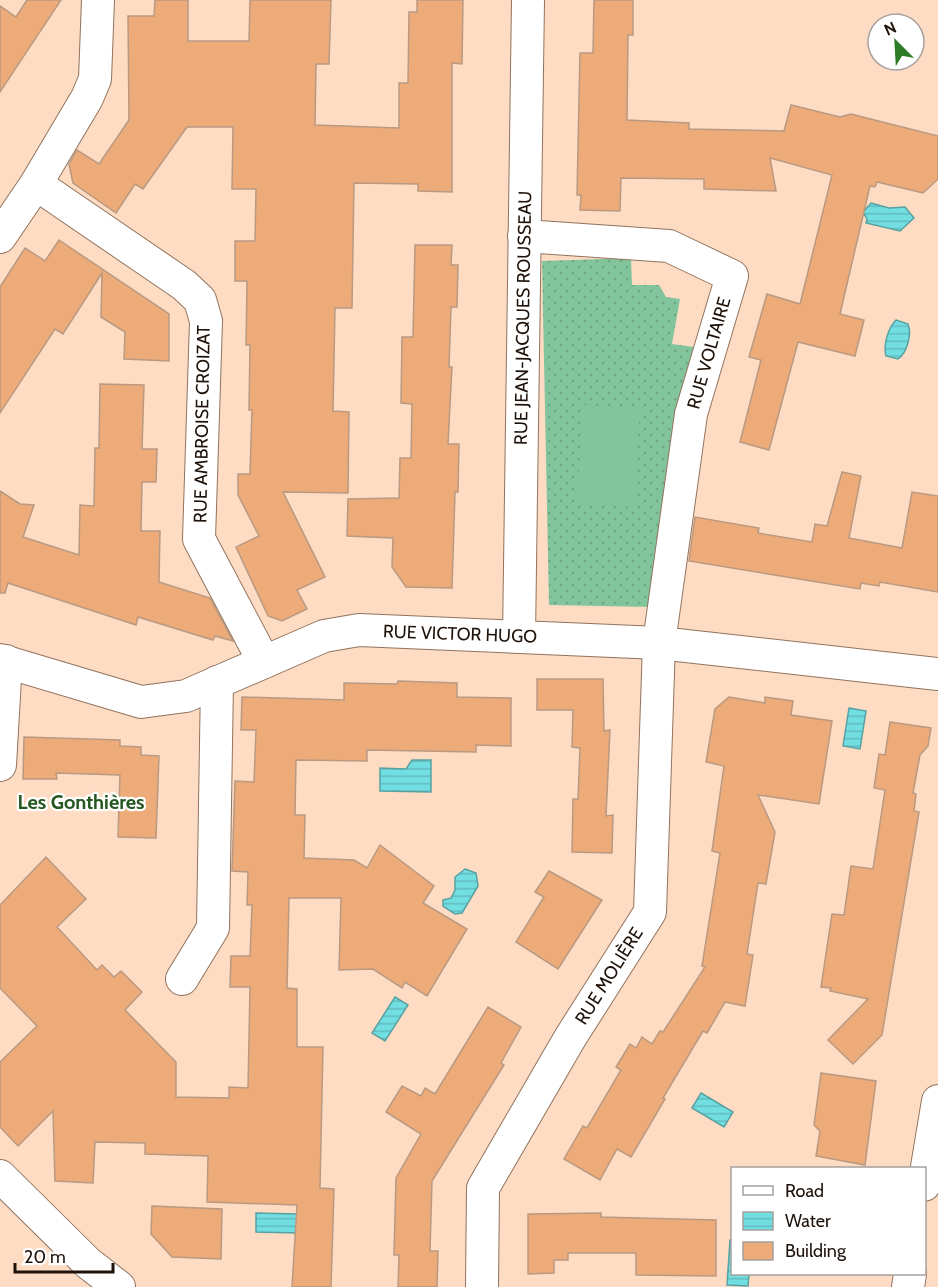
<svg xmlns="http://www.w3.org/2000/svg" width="938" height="1287" viewBox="0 0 938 1287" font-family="Cabin,sans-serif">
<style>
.grass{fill:url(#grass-dots)}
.garden{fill:#82c49c}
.water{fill:url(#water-rules);stroke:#58a1a1;stroke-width:1.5}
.building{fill:#ecab79;stroke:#b99982;stroke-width:1.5}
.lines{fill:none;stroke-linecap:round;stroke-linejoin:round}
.minor-casing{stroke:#91735d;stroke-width:34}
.minor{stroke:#fff;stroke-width:32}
.labels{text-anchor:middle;stroke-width:4.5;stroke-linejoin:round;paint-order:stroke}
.street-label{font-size:18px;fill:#1e120a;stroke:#fff}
.neighbourhood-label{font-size:20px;font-weight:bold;fill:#265720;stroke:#fff}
</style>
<defs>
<pattern id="grass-dots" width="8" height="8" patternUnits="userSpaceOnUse" patternTransform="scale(1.5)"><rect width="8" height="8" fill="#82c49c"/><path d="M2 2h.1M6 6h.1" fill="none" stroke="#70a785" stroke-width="1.8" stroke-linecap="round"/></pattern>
<pattern id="water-rules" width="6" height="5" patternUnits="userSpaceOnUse" patternTransform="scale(1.5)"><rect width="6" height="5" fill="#71dee2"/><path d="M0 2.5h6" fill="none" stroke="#61bdc1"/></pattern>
</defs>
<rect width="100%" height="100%" fill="#fedcc4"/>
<polygon class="grass" points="631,258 632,285 659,285 666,297 680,299 672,344 694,347 651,607 549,605 542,261"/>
<polygon class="garden" points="583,405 640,408 634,507 577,504"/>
<g class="water">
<polygon points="871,203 889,208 905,207 914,218 900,231 866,223 867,219 863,212"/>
<path d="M896 320 908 324C912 334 907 353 898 359L886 356C883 345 888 328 896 320Z"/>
<polygon points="849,708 866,711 860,749 843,746"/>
<polygon points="412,760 431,760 431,792 380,791 380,768 406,769"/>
<polygon points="465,869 476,873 478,886 462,913 455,914 443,906 443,900 451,898 455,890 455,877"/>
<polygon points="395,997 408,1005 385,1041 372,1033"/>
<polygon points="701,1093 733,1112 724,1127 692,1108"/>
<polygon points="256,1213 297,1214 297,1233 256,1232"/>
<polygon points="730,1240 732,1240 732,1274 749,1274 748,1286 727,1285"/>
</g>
<g class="building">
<polygon points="27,0 61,0 0,92 0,6 16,17"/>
<polygon points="155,0 188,0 188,41 249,41 250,0 331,0 329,64 316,64 315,125 399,128 399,83 408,83 409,12 417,12 417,0 463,0 462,64 452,63 452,192 418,191 418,184 354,183 352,308 335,308 333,411 349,412 348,493 283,492 325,577 297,590 307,609 282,621 268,616 236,547 259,536 238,495 238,474 250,474 252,410 249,410 250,345 246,345 247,281 235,281 235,241 255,241 256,189 232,189 233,127 187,127 143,189 135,184 116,213 73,183 69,164 77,150 99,164 129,120 128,16 154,16"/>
<polygon points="594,0 633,0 633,35 628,35 627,120 689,123 689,129 784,131 791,105 840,117 851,114 938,136 938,179 923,193 877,182 875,187 870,186 840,314 864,320 855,356 798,342 769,450 740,442 761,360 749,357 767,294 800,304 832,175 770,158 776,191 704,189 704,179 621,178 620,211 580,210 581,195 577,195 580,53 593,53"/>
<polygon points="59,240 169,314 169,361 124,359 125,332 101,317 102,273 63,334 55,329 0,413 0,287 25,248 45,261"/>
<polygon points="415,245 452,245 451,265 458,265 457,307 451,307 449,367 452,367 448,444 459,444 458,492 455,492 452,588 406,587 392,567 393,538 347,536 348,499 399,498 400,458 411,458 412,404 401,403 402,337 413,337"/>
<polygon points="100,384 144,385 142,449 157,449 156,482 142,482 141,531 160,531 159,582 210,598 233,641 215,636 213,640 138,617 136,625 8,583 5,593 0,593 0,491 20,504 34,505 23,537 79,555 80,505 94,506 95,448 99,448"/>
<polygon points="842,472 861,476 849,538 902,548 912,492 938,496 938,592 880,582 879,586 861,583 860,589 689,561 695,517 759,528 758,533 812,542 815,524 827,526"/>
<polygon points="537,679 603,679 604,731 610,730 606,816 613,815 612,853 572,852 573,799 578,799 580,748 572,747 573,710 537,710"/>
<polygon points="398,681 457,683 457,697 511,698 511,746 476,745 476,752 367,750 367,761 296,760 295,815 305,815 304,858 354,860 367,868 380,845 434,886 423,903 467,929 427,996 405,982 402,988 373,969 339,970 341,898 289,898 287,988 297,989 297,1047 323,1047 320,1188 334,1189 331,1287 292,1287 297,1205 207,1202 208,1156 145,1154 145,1143 95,1142 93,1183 55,1181 53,1111 18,1146 0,1127 0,1062 37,1026 0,988 0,905 46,857 86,899 57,927 97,970 102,965 114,977 121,971 142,992 125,1010 176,1062 176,1097 229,1098 229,1087 248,1088 250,987 230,987 231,956 250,956 252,905 247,905 248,872 232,871 235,781 254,782 256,730 241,730 242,697 344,700 344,683 397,684"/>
<polygon points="729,697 765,703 765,697 793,701 791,715 832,721 819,804 758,795 775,832 766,884 758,883 747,954 753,955 745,1006 725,1002 707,1033 703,1031 663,1098 665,1099 631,1157 617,1149 600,1180 564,1159 583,1126 587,1128 621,1070 616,1067 630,1044 636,1048 642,1037 652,1044 660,1031 663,1032 705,967 702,966 720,853 712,851 724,766 706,762 715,709"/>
<polygon points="890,722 931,728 928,746 920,755 913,793 916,794 914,811 919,812 882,1035 853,1064 828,1040 868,999 830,991 831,988 821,987 832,914 844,915 851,866 873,869 885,790 874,788 879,754 885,755"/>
<polygon points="24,737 120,740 120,746 141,747 141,755 159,756 156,838 118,837 120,775 56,773 57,779 23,779"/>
<polygon points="549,871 602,900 558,969 516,942 544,897 535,892"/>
<polygon points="488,1007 521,1027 501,1063 504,1065 432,1181 430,1251 438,1251 437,1287 398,1287 399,1255 394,1255 396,1178 421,1134 386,1112 402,1086 421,1096 425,1088 435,1094"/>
<polygon points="821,1073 876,1081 865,1165 816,1156 820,1131 814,1125"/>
<polygon points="152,1206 222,1209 221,1259 172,1257 151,1234"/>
<polygon points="601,1213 601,1217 716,1220 716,1276 636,1275 636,1253 568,1253 568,1260 554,1260 554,1273 528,1274 528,1214"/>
</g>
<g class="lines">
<g class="minor-casing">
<g id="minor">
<polyline points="36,184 184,285 200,300 206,321 199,539 264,662"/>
<polyline points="0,237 36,184 87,98 95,79 98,0"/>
<polyline points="519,637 528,0"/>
<polyline points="0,660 141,702 186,696 324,636 359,630 659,643 938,674"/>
<polyline points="0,765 6,661"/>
<polyline points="182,979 213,928 217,682"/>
<polyline points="0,1176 88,1263 119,1287"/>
<polyline points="924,1185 938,1101"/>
<polyline points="482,1287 483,1188 570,1038 650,912 659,643 691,414 732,276 669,246 524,236"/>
<polyline points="908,1287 910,1274"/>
</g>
</g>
<use href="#minor" class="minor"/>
</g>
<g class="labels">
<g class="street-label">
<text transform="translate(523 318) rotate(-89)" y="6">RUE JEAN-JACQUES ROUSSEAU</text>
<text transform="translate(709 353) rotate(-74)" y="6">RUE VOLTAIRE</text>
<text transform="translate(202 424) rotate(-89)" y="6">RUE AMBROISE CROIZAT</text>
<text transform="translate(460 634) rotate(2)" y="6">RUE VICTOR HUGO</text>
<text transform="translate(609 976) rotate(-58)" y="6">RUE MOLIÈRE</text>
</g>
<g class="neighbourhood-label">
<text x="81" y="809">Les Gonthières</text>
</g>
</g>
<rect x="731" y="1167" width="195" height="108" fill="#ffffff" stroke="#a5a09d" stroke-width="1.5"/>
<rect x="743" y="1186" width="30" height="9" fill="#ffffff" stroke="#a5a09d" stroke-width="1.5"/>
<text x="785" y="1197" font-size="18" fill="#1e120a">Road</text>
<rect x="743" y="1212" width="30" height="18" fill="url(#water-rules)" stroke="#a5a09d" stroke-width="1.5"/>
<text x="785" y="1227" font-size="18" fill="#1e120a">Water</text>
<rect x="743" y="1242" width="30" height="18" fill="#ecab79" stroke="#a5a09d" stroke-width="1.5"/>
<text x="785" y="1257" font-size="18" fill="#1e120a">Building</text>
<g transform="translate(896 42) rotate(336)"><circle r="28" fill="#ffffff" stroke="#a5a09d" stroke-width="1.5"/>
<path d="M0-4.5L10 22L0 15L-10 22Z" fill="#2e7c25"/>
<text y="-9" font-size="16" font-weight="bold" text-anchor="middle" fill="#1e120a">N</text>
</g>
<path d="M15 1263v9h98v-9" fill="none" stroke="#1e120a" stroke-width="3"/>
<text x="24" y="1263" font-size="18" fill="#1e120a" stroke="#ffffff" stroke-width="4.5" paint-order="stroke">20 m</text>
</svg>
